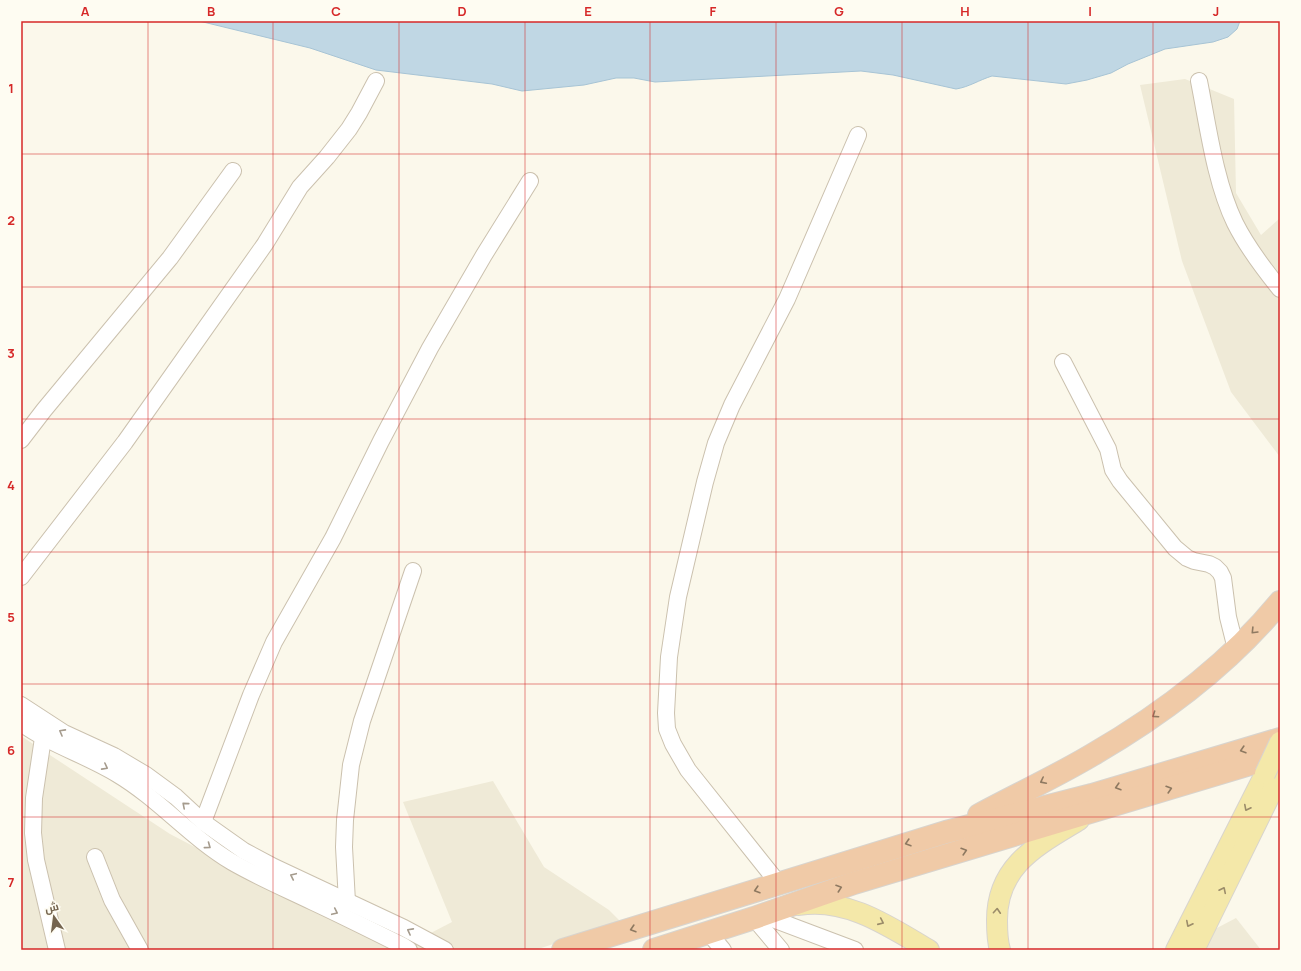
<svg xmlns="http://www.w3.org/2000/svg" width="1301" height="971" viewBox="0 0 1301 971" font-family="Manrope,Cairo,sans-serif">
<style>
.residential{fill:#efead7}
.water{fill:#c0d7e4;stroke:#a7c4d5}
.lines{fill:none;stroke-linecap:round;stroke-linejoin:round}
.minor-casing{stroke:#cbc1ae;stroke-width:18}
.major-casing{stroke:#d8d4ce;stroke-width:22}
.highway-casing{stroke:#d8d4ce;stroke-width:24}
.minor{stroke:#fff;stroke-width:16}
.major{stroke:#f4e8a9;stroke-width:20}
.highway{stroke:#f0caa7;stroke-width:22}
.major-bridge-casing{stroke:#d8d4ce;stroke-width:22;stroke-linecap:butt}
.major-bridge{stroke:#f4e8a9;stroke-width:20}
.oneway{stroke:#8e7961}
.oneway2{stroke:#a59b8d}
.oneway3{stroke:#9b8c6a}
.grid{fill:none;stroke:#d62828;stroke-width:1;stroke-opacity:0.55}
.neatline{fill:none;stroke:#d62828;stroke-width:1.5}
.grid-label{font-size:13px;text-anchor:middle;font-weight:bold;fill:#d62828}
</style>
<rect width="100%" height="100%" fill="#fbf8eb"/>
<g class="residential">
<polygon points="1185,79 1234,99 1236,193 1261,235 1280,218 1280,457 1231,392 1182,261 1140,85"/>
<polygon points="21,736 170,834 392,950 21,950"/>
<polygon points="493,781 544,867 609,910 621,922 535,950 398,950 452,922 403,802"/>
<polygon points="1236,918 1261,950 1175,950"/>
</g>
<path class="water" d="M199 21H1240L1237 29 1228 37 1213 42 1165 49 1128 64 1111 73 1087 80 1066 84 992 76C979 80 969 87 956 89L893 75 861 71 655 82 634 78H616L584 85 522 91 492 84 376 70 310 48Z"/>
<g class="lines">
<g class="minor-casing">
<g id="minor">
<path d="M1199 81C1208 126 1215 182 1235 223 1247 247 1263 268 1280 289"/>
<polyline points="1063,362 1108,449 1113,470 1120,481 1175,548 1187,558 1194,561 1209,564 1215,567 1220,572 1223,578 1228,617 1236,649"/>
<polyline points="21,440 44,410 170,258 233,171"/>
<polyline points="21,577 125,442 265,244 300,187 327,157 349,129 359,113 376,81"/>
<polyline points="21,705 64,733 114,756 146,775 176,797 203,822 244,851 274,867 404,928 445,950"/>
<path d="M21 723C51 745 86 755 117 774 159 799 190 837 232 862 258 877 286 889 313 902 343 916 373 931 403 946L409 950"/>
<polyline points="43,738 34,798 33,833 36,860 57,950"/>
<polyline points="203,822 251,695 274,642 333,538 381,441 430,348 484,255 530,181"/>
<polyline points="95,857 112,900 140,950"/>
<polyline points="779,884 688,770 673,744 667,729 666,713 669,657 678,597 705,482 716,443 732,405 787,299 858,135"/>
<polyline points="347,902 344,847 345,820 351,765 362,721 413,571"/>
<polyline points="762,915 855,950"/>
<polyline points="754,918 781,950"/>
<polyline points="708,932 723,950"/>
</g>
</g>
<g class="major-casing">
<g id="major">
<path d="M799 905C847 897 890 927 929 950"/>
<path d="M1000 950C997 940 997 930 997 920 997 865 1038 845 1079 820"/>
<polyline points="1176,950 1265,774"/>
<polyline points="1194,950 1280,775"/>
</g>
</g>
<g class="highway-casing">
<g id="highway">
<path d="M979 815C1016 795 1055 777 1092 755 1161 715 1229 664 1280 602"/>
<polyline points="563,950 946,832 1092,795 1280,739"/>
<polyline points="654,950 754,918 854,883 1280,755"/>
</g>
</g>
<use href="#minor" class="minor"/>
<use href="#major" class="major"/>
<use href="#highway" class="highway"/>
<g class="major-bridge-casing">
<polyline id="major-bridge" points="1265,774 1280,742"/>
</g>
<use href="#major-bridge" class="major-bridge"/>
</g>
<defs><path id="oneway-chevron" d="M-2-3.5L2.5 0L-2 3.5" fill="none" stroke-width="1.6" stroke-linecap="round" stroke-linejoin="round"/></defs>
<g class="oneway">
<use href="#oneway-chevron" transform="translate(1254 631) rotate(134)"/>
<use href="#oneway-chevron" transform="translate(1155 715) rotate(146)"/>
<use href="#oneway-chevron" transform="translate(1243 750) rotate(163)"/>
<use href="#oneway-chevron" transform="translate(1043 781) rotate(153)"/>
<use href="#oneway-chevron" transform="translate(1118 787) rotate(163)"/>
<use href="#oneway-chevron" transform="translate(1169 789) rotate(-17)"/>
<use href="#oneway-chevron" transform="translate(908 843) rotate(163)"/>
<use href="#oneway-chevron" transform="translate(964 851) rotate(-17)"/>
<use href="#oneway-chevron" transform="translate(839 888) rotate(-19)"/>
<use href="#oneway-chevron" transform="translate(757 890) rotate(163)"/>
<use href="#oneway-chevron" transform="translate(633 929) rotate(163)"/>
</g>
<g class="oneway2">
<use href="#oneway-chevron" transform="translate(62 732) rotate(-151)"/>
<use href="#oneway-chevron" transform="translate(105 767) rotate(28)"/>
<use href="#oneway-chevron" transform="translate(185 805) rotate(-139)"/>
<use href="#oneway-chevron" transform="translate(208 846) rotate(36)"/>
<use href="#oneway-chevron" transform="translate(293 876) rotate(-155)"/>
<use href="#oneway-chevron" transform="translate(335 912) rotate(25)"/>
<use href="#oneway-chevron" transform="translate(410 931) rotate(-152)"/>
</g>
<g class="oneway3">
<use href="#oneway-chevron" transform="translate(1247 808) rotate(117)"/>
<use href="#oneway-chevron" transform="translate(1223 890) rotate(-64)"/>
<use href="#oneway-chevron" transform="translate(997 911) rotate(-86)"/>
<use href="#oneway-chevron" transform="translate(881 922) rotate(24)"/>
<use href="#oneway-chevron" transform="translate(1189 924) rotate(117)"/>
</g>
<path class="grid" d="M148 21V950M273 21V950M399 21V950M525 21V950M650 21V950M776 21V950M902 21V950M1028 21V950M1153 21V950M21 154H1280M21 287H1280M21 419H1280M21 552H1280M21 684H1280M21 817H1280"/>
<rect width="1301" height="971" fill="none" stroke="#fefcf2" stroke-width="44"/>
<g transform="translate(54 917) rotate(346)" stroke="#fefcf2" stroke-width="3" paint-order="stroke">
<path d="M0-3L7 15L0 10L-7 15Z" fill="#75654f"/>
<text y="-6" font-size="11" font-weight="bold" text-anchor="middle" fill="#75654f">ش</text>
</g>
<rect x="22" y="22" width="1257" height="927" class="neatline"/>
<g class="grid-label">
<text x="85" y="16">A</text>
<text x="211" y="16">B</text>
<text x="336" y="16">C</text>
<text x="462" y="16">D</text>
<text x="588" y="16">E</text>
<text x="713" y="16">F</text>
<text x="839" y="16">G</text>
<text x="965" y="16">H</text>
<text x="1090" y="16">I</text>
<text x="1216" y="16">J</text>
<text x="11" y="93">1</text>
<text x="11" y="225">2</text>
<text x="11" y="358">3</text>
<text x="11" y="490">4</text>
<text x="11" y="622">5</text>
<text x="11" y="755">6</text>
<text x="11" y="887">7</text>
</g>
</svg>
